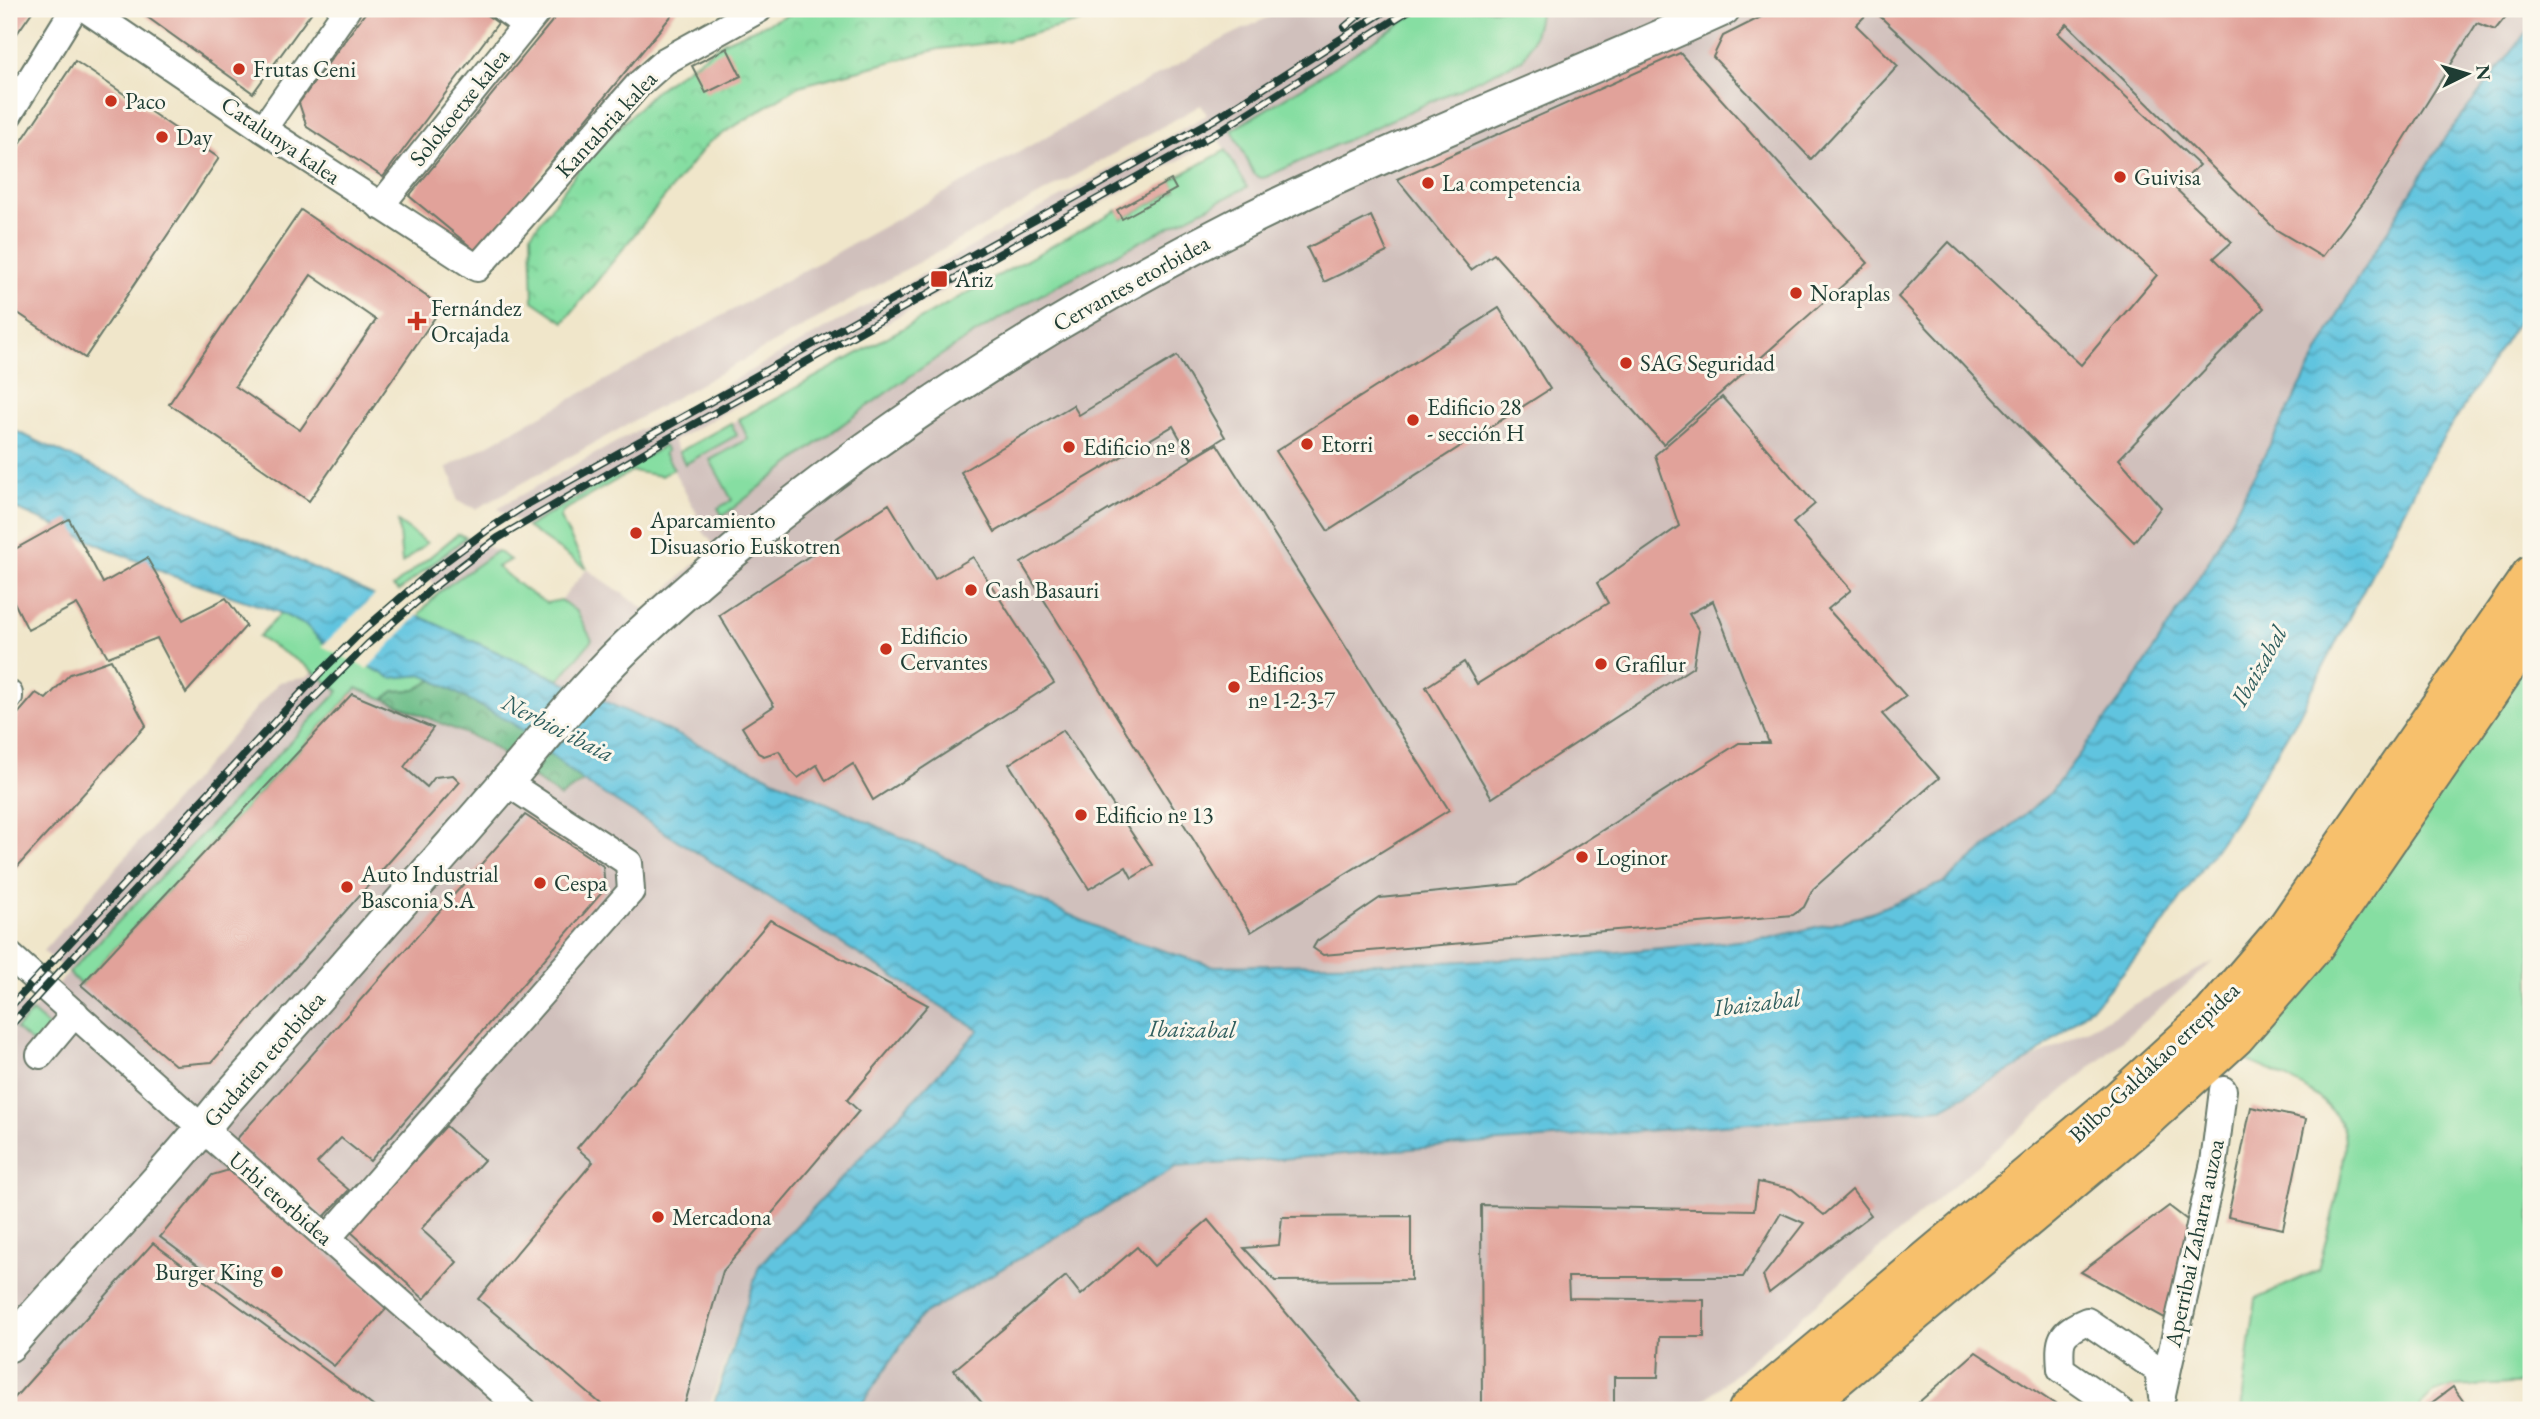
<svg xmlns="http://www.w3.org/2000/svg" width="2540" height="1419" viewBox="0 0 2540 1419" font-family="'EB Garamond',serif">
<style>
.industrial{fill:#d0c0bc;fill-rule:evenodd}
.green{fill:#86dea2;stroke:#528e6b;stroke-width:2}
.forest{fill:url(#forest-crowns);stroke:#467d5e;stroke-width:2}
.park{fill:url(#park-crowns);stroke:#528e6b;stroke-width:2}
.water{fill:url(#water-waves);stroke:#40808a;stroke-width:2}
.pier{fill:#f0e6ca}
.building{fill:#e1a29a;fill-rule:evenodd}
.lines{fill:none;stroke-linecap:round;stroke-linejoin:round}
.minor-casing{stroke:#687868;stroke-width:30}
.tertiary-casing{stroke:#687868;stroke-width:37}
.trunk-casing{stroke:#687868;stroke-width:42}
.minor{stroke:#fff;stroke-width:26}
.tertiary{stroke:#fff;stroke-width:33}
.trunk{stroke:#f7c06c;stroke-width:38}
.rail-casing{stroke:#1f3d34;stroke-width:8}
.rail{stroke:#fbf7ec;stroke-width:5;stroke-dasharray:16;stroke-linecap:butt}
.poi-dot{fill:#c8321e;stroke:#fbf7ec;stroke-width:2.5}
.labels{text-anchor:middle;stroke-width:6;stroke-linejoin:round;paint-order:stroke}
.poi-label{font-size:23px;fill:#1f3d34;stroke:#fbf7ec;text-anchor:start}
.street-label{font-size:23px;fill:#1f3d34;stroke:#fbf7ec}
.water-label{font-size:24px;font-style:italic;fill:#305f5f;stroke:#fbf7ec}
</style>
<defs>
<pattern id="forest-crowns" width="20" height="18" patternUnits="userSpaceOnUse" patternTransform="scale(1.75)"><rect width="20" height="18" fill="#6cbd88"/><path d="M2 6a3 3 0 1 1 6 0M12 15a3 3 0 1 1 6 0" fill="none" stroke="#589b70"/></pattern>
<pattern id="park-crowns" width="20" height="18" patternUnits="userSpaceOnUse" patternTransform="scale(1.75)"><rect width="20" height="18" fill="#86dea2"/><path d="M2 6a3 3 0 1 1 6 0M12 15a3 3 0 1 1 6 0" fill="none" stroke="#73bf8c"/></pattern>
<pattern id="water-waves" width="16" height="10" patternUnits="userSpaceOnUse" patternTransform="scale(1.75)"><rect width="16" height="10" fill="#61c4df"/><path d="M0 5q4-4 8 0t8 0" fill="none" stroke="#4fa0b6"/></pattern>
</defs>
<rect width="100%" height="100%" fill="#fbf7ec"/>
<filter id="ink" filterUnits="userSpaceOnUse"><feTurbulence type="fractalNoise" baseFrequency=".0143" numOctaves="2"/><feDisplacementMap in="SourceGraphic" scale="14" xChannelSelector="R" yChannelSelector="G"/><feConvolveMatrix kernelMatrix="1 2 1 2 8 2 1 2 1" color-interpolation-filters="sRGB"/></filter>
<filter id="wash" filterUnits="userSpaceOnUse"><feTurbulence type="fractalNoise" baseFrequency=".00686" numOctaves="4" result="noise"/><feDisplacementMap in="SourceGraphic" scale="28" xChannelSelector="R" yChannelSelector="G"/><feGaussianBlur stdDeviation="1.57" result="paint"/><feColorMatrix in="noise" values="0 0 0 0 0 0 0 0 0 0 0 0 0 0 0 0 0 1.4 0 .05"/><feComposite in="paint" operator="in"/></filter>
<g filter="url(#wash)">
<rect width="100%" height="100%" fill="#f0e6ca"/>
<g class="industrial">
<path d="M1279 9H1422L1314 80 1232 130 1260 178 1266 177 1522 60 1528 52 1537 26 1540 9H2531V26L2446 136 2353 286 2210 559 2133 683 2050 793 1945 882 1862 916 1770 938 1586 955 1444 962 1212 966 1114 935 559 680 592 642 577 612 561 600 587 569 645 609 715 546 692 519 697 514 664 453 576 497 527 527 498 509 503 505 638 430 664 419 1207 115 1201 105 476 509 457 501 453 479 446 468 1227 37 1279 12ZM1219 138 1246 187 1057 285 950 349 840 424 723 515 732 500 748 439 739 419 731 423 737 435 685 463 673 441Z"/>
<polygon points="466,537 497,551 439,592 424,570"/>
<polygon points="313,671 340,691 69,973 357,688 487,743 560,797 583,781 980,1030 759,1266 708,1410 9,1410 9,991 32,1011 69,973 43,951 279,682 307,677"/>
<polygon points="2214,961 1693,1410 862,1410 868,1395 921,1316 1176,1167 1942,1108"/>
</g>
<g class="green">
<path d="M1422 9H1540C1537 26 1533 45 1522 60L1266 177 1260 178 1254 174 1232 130 1314 80Z"/>
<path d="M1226 150 1247 187C1146 239 1045 288 949 350 871 401 797 458 723 516L718 508 732 500 710 460 748 439 739 419 1117 210 1122 219 1176 190 1171 180Z"/>
<polygon points="731,423 737,435 685,464 679,452"/>
<polygon points="664,446 667,451 664,453 674,469 661,476 632,471 563,511 560,518 587,569 527,527"/>
<polygon points="398,522 427,543 402,563"/>
<polygon points="458,534 466,537 399,591 393,587"/>
<polygon points="497,551 510,560 497,567 527,591 546,603 561,600 577,612 592,640 559,680 417,616 439,592"/>
<polygon points="281,613 307,626 322,642 391,677 424,675 433,680 415,690 394,691 384,699 357,688 81,985 69,973 339,691 303,664 258,637"/>
<path d="M2531 650V1383L2453 1387 2432 1394 2421 1405V1410H2241L2256 1299 2318 1270C2325 1241 2352 1154 2343 1129 2329 1091 2269 1070 2235 1056Z"/>
<polygon points="32,1012 52,1029 37,1047 16,1029"/>
</g>
<polygon class="forest" points="433,680 512,723 583,781 560,797 487,743 384,699 394,691 415,690"/>
<polygon class="park" points="802,9 1130,9 1005,41 939,49 799,86 708,143 564,322 533,301 531,234 582,165 654,92 725,41"/>
<polygon class="water" points="2531,26 2531,300 2432,456 2298,717 2238,816 2158,932 2100,999 2030,1060 1942,1108 1176,1167 921,1316 858,1410 712,1410 759,1266 979,1030 583,781 512,723 424,675 391,678 322,642 307,626 281,613 170,575 9,506 9,428 1114,935 1212,966 1444,962 1586,955 1770,938 1862,916 1945,882 2050,793 2133,683 2210,559 2353,286 2446,136"/>
<polygon class="pier" points="377,593 420,613 367,669 322,646"/>
<g id="blocks">
<g class="building">
<polygon points="9,9 34,9 9,45"/>
<polygon points="136,9 314,9 253,93"/>
<polygon points="368,9 478,9 498,23 383,177 307,127 299,103"/>
<polygon points="562,9 677,9 477,252 409,196"/>
<polygon points="1777,9 2512,9 2495,30 2477,23 2371,192 2322,257 2275,229 2067,24 2058,33 2199,165 2176,189 2232,242 2214,258 2264,308 2119,459 2161,507 2134,542 2026,432 1898,297 1949,242 2081,365 2157,275 1872,9 1856,25 1898,66 1811,159 1713,57 1723,36"/>
<polygon points="727,48 741,76 706,93 692,66"/>
<polygon points="1680,53 1868,263 1663,444 1494,254 1471,270 1397,179"/>
<polygon points="75,61 219,158 85,358 9,307 9,160"/>
<polygon points="1171,180 1176,189 1122,219 1117,210"/>
<path d="M301 210 442 307 309 501 169 404ZM311 275 376 320 300 430 235 386Z"/>
<polygon points="1371,216 1387,252 1324,282 1307,248"/>
<polygon points="1499,308 1550,389 1328,531 1276,451"/>
<polygon points="1177,356 1225,437 1191,458 1173,426 995,532 961,472 1073,405 1079,415"/>
<polygon points="1722,397 1815,504 1793,523 1851,590 1828,609 1906,696 1882,714 1939,778 1813,889 1804,907 1793,915 1323,955 1313,948 1317,941 1380,898 1518,884 1739,743 1769,743 1713,601 1689,614 1699,631 1693,667 1492,798 1426,687 1464,662 1477,684 1608,603 1597,583 1679,526 1655,455"/>
<polygon points="1217,444 1449,810 1251,932 1021,563"/>
<polygon points="889,504 935,579 973,557 1054,683 873,800 853,764 826,781 817,765 798,778 791,771 779,751 764,756 758,753 742,727 774,706 719,615"/>
<polygon points="69,519 103,583 147,558 183,620 226,598 246,626 186,693 157,638 108,657 77,604 28,630 9,592 9,536 15,549"/>
<polygon points="111,660 146,725 9,876 9,724 36,693 46,699 70,674"/>
<polygon points="352,694 433,728 404,767 427,787 435,777 453,775 460,782 212,1062 175,1065 81,985"/>
<polygon points="1063,730 1153,865 1132,878 1126,867 1089,889 1009,764"/>
<polygon points="525,815 603,866 605,889 370,1161 341,1138 317,1163 349,1190 324,1217 235,1141"/>
<polygon points="770,920 928,1005 847,1100 859,1111 723,1271 683,1410 608,1410 478,1299 593,1162 577,1148"/>
<polygon points="2251,1107 2306,1119 2283,1229 2228,1217"/>
<polygon points="446,1126 484,1160 421,1229 457,1262 424,1299 350,1231"/>
<polygon points="229,1170 388,1307 334,1366 160,1237 212,1175"/>
<polygon points="1758,1182 1792,1189 1824,1215 1852,1190 1871,1215 1769,1293 1763,1276 1804,1223 1781,1213 1743,1277 1568,1277 1569,1298 1704,1300 1704,1337 1660,1337 1658,1377 1614,1377 1614,1410 1482,1410 1481,1205 1754,1210"/>
<polygon points="2169,1206 2195,1226 2172,1322 2081,1272"/>
<polygon points="1411,1216 1411,1280 1275,1281 1244,1248 1279,1245 1282,1217"/>
<polygon points="1208,1220 1368,1410 988,1410 954,1370 1066,1276 1081,1295 1137,1247 1154,1266"/>
<polygon points="153,1243 345,1384 378,1410 9,1410 9,1404"/>
<polygon points="1976,1352 2064,1410 1910,1410"/>
<polygon points="2453,1387 2469,1409 2422,1410"/>
</g>
</g>
</g>
<g filter="url(#ink)">
<use href="#blocks" fill-opacity="0" stroke="#687868" stroke-width="2"/>
<g class="lines">
<g class="minor-casing">
<g id="minor">
<polyline points="86,9 263,129 477,268 638,85 665,61 759,9"/>
<polyline points="504,9 526,25"/>
<polyline points="9,114 74,9"/>
<polyline points="263,129 347,9"/>
<polyline points="380,206 539,9"/>
<polyline points="9,694 9,697"/>
<polyline points="9,955 203,1129 523,1410"/>
<polyline points="40,1055 75,1013"/>
<polyline points="327,1239 631,891 629,863 506,782"/>
<polyline points="2162,1395 2214,1163 2223,1090"/>
<path d="M2120 1410 2061 1369C2059 1339 2059 1333 2087 1321L2158 1370 2162 1396"/>
</g>
</g>
<g class="tertiary-casing">
<path id="tertiary" d="M9 1345C80 1263 157 1186 225 1101 319 995 414 889 507 781 550 731 591 679 640 634 818 467 1022 334 1239 224 1397 145 1563 82 1723 9"/>
</g>
<g class="trunk-casing">
<g id="trunk">
<polyline points="1748,1410 2121,1098 2212,1015 2288,926 2531,575"/>
<polyline points="1798,1410 2142,1122 2235,1037 2314,946 2531,631"/>
</g>
</g>
<use href="#minor" class="minor"/>
<use href="#tertiary" class="tertiary"/>
<use href="#trunk" class="trunk"/>
<g class="rail-casing">
<g id="rail">
<polyline points="1345,27 1366,9"/>
<polyline points="9,1008 318,675 359,634 427,575 486,531 526,505 1215,119 1388,9"/>
<polyline points="9,1027 285,727 368,644 435,586 498,538 666,440 1221,130 1411,9"/>
</g>
</g>
<use href="#rail" class="rail"/>
</g>
</g>
<g class="poi-dot">
<circle cx="239" cy="69" r="7"/>
<circle cx="111" cy="101" r="7"/>
<circle cx="162" cy="137" r="7"/>
<circle cx="2120" cy="177" r="7"/>
<circle cx="1428" cy="183" r="7"/>
<rect x="930" y="270" width="18" height="18" rx="3.5"/>
<circle cx="1796" cy="293" r="7"/>
<path d="M413.5 310.5h7v7h7v7h-7v7h-7v-7h-7v-7h7z"/>
<circle cx="1626" cy="363" r="7"/>
<circle cx="1413" cy="420" r="7"/>
<circle cx="1307" cy="444" r="7"/>
<circle cx="1069" cy="447" r="7"/>
<circle cx="636" cy="533" r="7"/>
<circle cx="971" cy="590" r="7"/>
<circle cx="886" cy="649" r="7"/>
<circle cx="1601" cy="664" r="7"/>
<circle cx="1234" cy="687" r="7"/>
<circle cx="1081" cy="815" r="7"/>
<circle cx="1582" cy="857" r="7"/>
<circle cx="540" cy="883" r="7"/>
<circle cx="347" cy="887" r="7"/>
<circle cx="658" cy="1217" r="7"/>
<circle cx="277" cy="1272" r="7"/>
</g>
<g class="labels">
<g class="poi-label">
<text x="253" y="77">Frutas Ceni</text>
<text x="125" y="109">Paco</text>
<text x="176" y="145">Day</text>
<text x="2134" y="185">Guivisa</text>
<text x="1442" y="191">La competencia</text>
<text x="955" y="287">Ariz</text>
<text x="1810" y="301">Noraplas</text>
<text x="431" y="316">Fernández<tspan x="431" dy="26">Orcajada</tspan></text>
<text x="1640" y="371">SAG Seguridad</text>
<text x="1427" y="415">Edificio 28<tspan x="1427" dy="26">- sección H</tspan></text>
<text x="1321" y="452">Etorri</text>
<text x="1083" y="455">Edificio nº 8</text>
<text x="650" y="528">Aparcamiento<tspan x="650" dy="26">Disuasorio Euskotren</tspan></text>
<text x="985" y="598">Cash Basauri</text>
<text x="900" y="644">Edificio<tspan x="900" dy="26">Cervantes</tspan></text>
<text x="1615" y="672">Grafilur</text>
<text x="1248" y="682">Edificios<tspan x="1248" dy="26">nº 1-2-3-7</tspan></text>
<text x="1095" y="823">Edificio nº 13</text>
<text x="1596" y="865">Loginor</text>
<text x="361" y="882">Auto Industrial<tspan x="361" dy="26">Basconia S.A</tspan></text>
<text x="554" y="891">Cespa</text>
<text x="672" y="1225">Mercadona</text>
<text x="263" y="1280" text-anchor="end">Burger King</text>
</g>
<g class="street-label">
<text transform="translate(459 107) rotate(-51)" y="8">Solokoetxe kalea</text>
<text transform="translate(606 124) rotate(-47)" y="8">Kantabria kalea</text>
<text transform="translate(281 140) rotate(34)" y="8">Catalunya kalea</text>
<text transform="translate(1131 283) rotate(-29)" y="8">Cervantes etorbidea</text>
<text transform="translate(264 1059) rotate(-49)" y="8">Gudarien etorbidea</text>
<text transform="translate(2154 1062) rotate(-43)" y="8">Bilbo-Galdakao errepidea</text>
<text transform="translate(281 1198) rotate(41)" y="8">Urbi etorbidea</text>
<text transform="translate(2194 1243) rotate(-78)" y="8">Aperribai Zaharra auzoa</text>
</g>
<g class="water-label">
<text transform="translate(2259 666) rotate(-60)" y="8">Ibaizabal</text>
<text transform="translate(558 728) rotate(27)" y="8">Nerbioi ibaia</text>
<text transform="translate(1757 1003) rotate(-7)" y="8">Ibaizabal</text>
<text transform="translate(1192 1029) rotate(1)" y="8">Ibaizabal</text>
</g>
</g>
<rect width="2540" height="1419" fill="none" stroke="#fbf7ec" stroke-width="35"/>
<g transform="translate(2467 74) rotate(85)" stroke="#fbf7ec" stroke-width="5" paint-order="stroke">
<path d="M0-5L12 26L0 18L-12 26Z" fill="#1f3d34"/>
<text y="-10" font-size="19" font-weight="bold" text-anchor="middle" fill="#1f3d34">N</text>
</g>
</svg>
